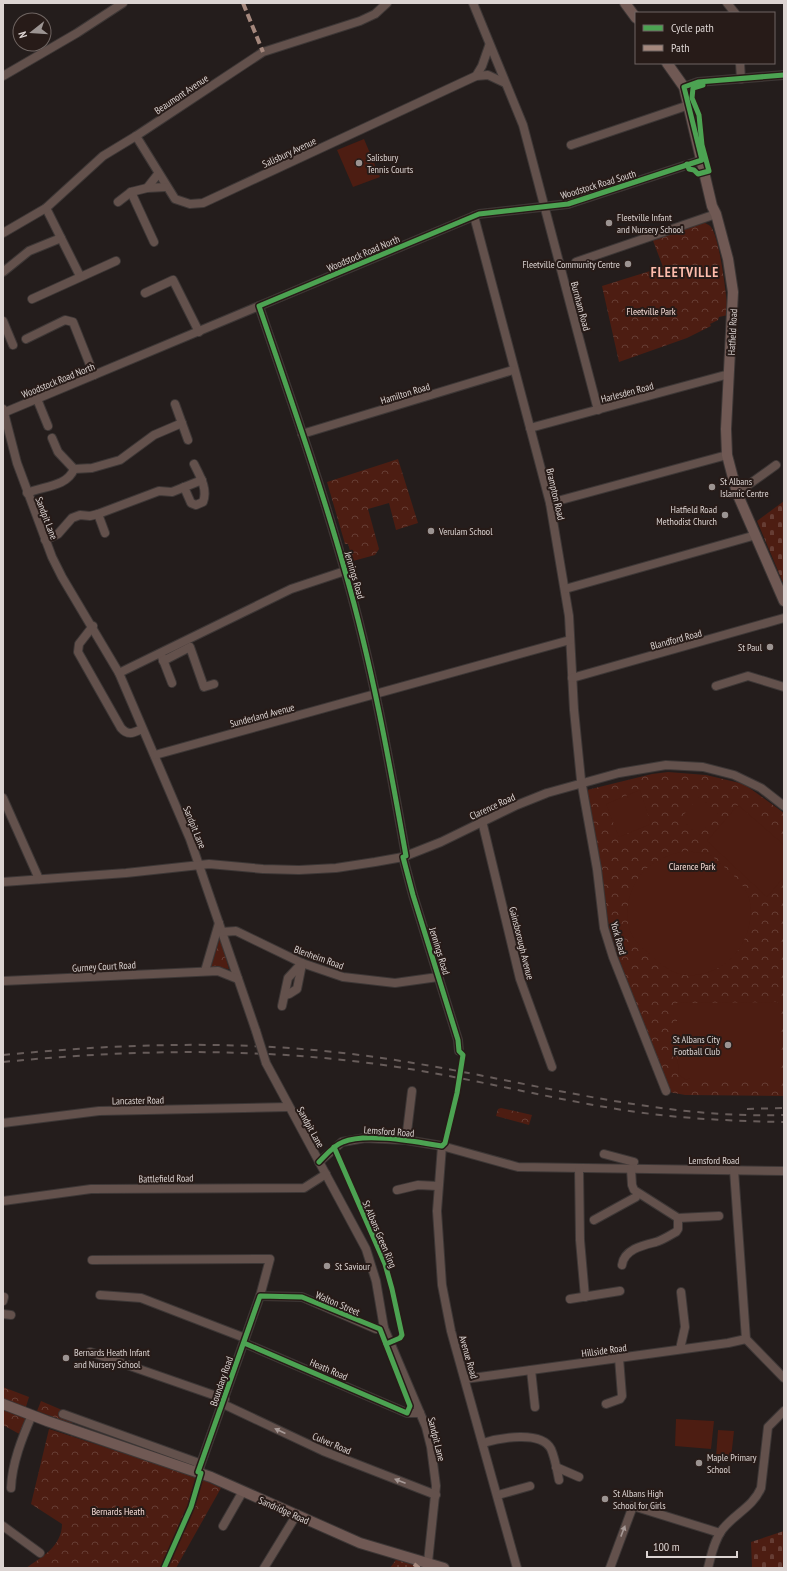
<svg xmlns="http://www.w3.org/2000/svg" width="787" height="1571" viewBox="0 0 787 1571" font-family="'PT Sans Narrow',sans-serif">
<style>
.grass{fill:url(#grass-dots)}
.forest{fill:url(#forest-crowns)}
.cemetery{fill:url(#cemetery-stones)}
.pitch{fill:#4d1d12}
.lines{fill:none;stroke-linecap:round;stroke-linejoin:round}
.minor-casing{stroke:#3d3736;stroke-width:10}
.major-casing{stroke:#3d3736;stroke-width:12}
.minor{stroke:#63514c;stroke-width:8}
.major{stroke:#705954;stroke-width:10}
.rail{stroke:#675c5a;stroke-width:2;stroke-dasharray:7 7;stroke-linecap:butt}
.minor-bridge-casing{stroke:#3d3736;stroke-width:10;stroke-linecap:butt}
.minor-bridge{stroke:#63514c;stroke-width:8}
.quiet{stroke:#a5887d;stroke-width:4;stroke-dasharray:8 4;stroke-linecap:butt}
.cycleway-casing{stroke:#271b18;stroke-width:8}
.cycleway{stroke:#4ca352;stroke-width:5}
.oneway{fill:#a69996}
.poi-dot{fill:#9c9492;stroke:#271b18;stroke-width:1.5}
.labels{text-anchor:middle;stroke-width:4;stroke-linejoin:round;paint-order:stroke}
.street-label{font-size:10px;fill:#dcd4d2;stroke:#271b18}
.poi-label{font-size:10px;fill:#dcd4d2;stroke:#271b18;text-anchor:start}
.park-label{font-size:10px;fill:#f7ded8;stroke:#271b18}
.district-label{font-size:14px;font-weight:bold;letter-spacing:1px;fill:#febcac;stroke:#271b18}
</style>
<defs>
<pattern id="grass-dots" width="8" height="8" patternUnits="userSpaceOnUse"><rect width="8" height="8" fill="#4d1d12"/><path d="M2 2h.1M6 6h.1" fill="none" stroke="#663d34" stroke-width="1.8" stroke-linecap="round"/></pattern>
<pattern id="forest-crowns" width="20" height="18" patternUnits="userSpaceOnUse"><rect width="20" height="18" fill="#4d1d12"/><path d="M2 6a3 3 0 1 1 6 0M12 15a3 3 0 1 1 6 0" fill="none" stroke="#663d34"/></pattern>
<pattern id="cemetery-stones" width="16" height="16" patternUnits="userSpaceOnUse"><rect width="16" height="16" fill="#4d1d12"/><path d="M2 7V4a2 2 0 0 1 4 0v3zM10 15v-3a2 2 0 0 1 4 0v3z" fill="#663d34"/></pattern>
</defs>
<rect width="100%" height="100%" fill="#241d1c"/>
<polygon class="grass" points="398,1557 425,1564 424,1568 390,1568"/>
<g class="forest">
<path d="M704 222C706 224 710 225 711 227 720 238 727 300 728 315L719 317 718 320 710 324 711 326 687 338 619 362 602 286 663 267 652 238Z"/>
<polygon points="398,459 418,523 396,530 389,503 368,509 379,549 375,555 353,561 348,544 345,544 327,482"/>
<polygon points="668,772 706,775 744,784 784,813 784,1096 685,1095 669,1092 617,954 609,927 587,790 652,774"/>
<polygon points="220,938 229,969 211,967"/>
<polygon points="501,1108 532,1115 529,1125 496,1116 498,1109"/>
<polygon points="3,1387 29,1397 24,1413 3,1405"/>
<polygon points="41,1401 62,1410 61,1415 72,1420 72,1424 37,1411"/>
<polygon points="3,1408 30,1418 23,1436 3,1425"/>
<path d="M49 1429 197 1477 221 1488 176 1568H26C42 1557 62 1546 62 1524L31 1504Z"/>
</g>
<g class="cemetery">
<polygon points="784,501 784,585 757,521"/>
<polygon points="784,1531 784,1568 752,1568 751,1542"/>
</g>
<g class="pitch">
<polygon points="364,139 380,177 353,187 337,150"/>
<polygon points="640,790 651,824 619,837 606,804"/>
<polygon points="699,797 718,813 699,835 680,819"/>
<polygon points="738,805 784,845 784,877 767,897 707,841"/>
<path d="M685 851 709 854 713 857C738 880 759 892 748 930 743 947 731 963 714 970 687 981 671 975 651 955 646 951 640 946 636 941 620 920 628 888 644 871 655 860 670 854 685 851Z"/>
<polygon points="777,1002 779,1004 779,1078 690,1078 686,1080 679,1075 677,1053 677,1003"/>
<polygon points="676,1419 714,1421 711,1449 675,1446"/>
<polygon points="718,1430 734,1431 731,1458 716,1457"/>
</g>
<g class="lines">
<g class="minor-casing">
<g id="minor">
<polyline points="473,3 523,125 598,410"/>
<polyline points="727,3 735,13"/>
<polyline points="740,63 741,79"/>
<polyline points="3,76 77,33 123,3"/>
<polyline points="476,76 482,66 489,46"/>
<polyline points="684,87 698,82 784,75"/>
<polyline points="136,136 175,199 190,204 203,203 476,76 488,75 505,83"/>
<polyline points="571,145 689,105"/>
<polyline points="147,188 166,187"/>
<polyline points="131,192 154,242"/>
<polyline points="118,202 131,192 147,188 158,174"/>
<polyline points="46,208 80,276"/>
<polyline points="474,216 550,503 569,616 574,710 581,780 597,869 604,928 613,957 666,1091"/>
<polyline points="3,233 46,208 103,156 136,136 263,52 360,21 375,14 387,3"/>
<polyline points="576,262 716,214"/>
<polyline points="3,272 29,251 61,238"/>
<polyline points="145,293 173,280 199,332"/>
<polyline points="32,299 116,261"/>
<path d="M259 306C289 394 320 482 345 571 372 665 389 760 406 856"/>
<polyline points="3,321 13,345"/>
<polyline points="26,339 65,320 73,322 94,375"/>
<polyline points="37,399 48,426"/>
<polyline points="175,404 188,440"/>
<polyline points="3,409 17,463 52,557 62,577 119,673 190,839 256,1031"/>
<polyline points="3,413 479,214 568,204 702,160"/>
<polyline points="530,428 729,374"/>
<polyline points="302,434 513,370"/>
<polyline points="52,438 58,452 74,469 92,468 120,460 154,435 182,423"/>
<path d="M184 487 191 503 196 505 203 502C208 489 200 476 194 464"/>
<path d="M27 493C43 486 67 487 74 469"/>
<polyline points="737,493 776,465"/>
<polyline points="550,503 727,455"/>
<polyline points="98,514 105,533"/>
<polyline points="45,540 58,534 72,518 80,515 90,516 98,514 159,491 172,492 202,480"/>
<polyline points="565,589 756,535"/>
<path d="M93 626 79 644 78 652 121 728C128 736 133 733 142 729"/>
<polyline points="162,657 172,683"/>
<polyline points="163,661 190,647 204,687 214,684"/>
<polyline points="119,673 291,589 345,571"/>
<polyline points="572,678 784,618"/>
<polyline points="716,686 748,676 784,687"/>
<polyline points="155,755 570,640"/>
<polyline points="3,798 39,879"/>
<polyline points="482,821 520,979 552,1067"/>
<polyline points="403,857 413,895 458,1040 459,1051"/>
<polyline points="3,882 126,873 209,864 263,869 299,870 336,868 375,862 403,857 441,842 517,805 547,793 619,773 666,765 703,767 734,775 761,788 784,806"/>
<polyline points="222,932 236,931 302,963 343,977 395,983 438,977"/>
<polyline points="205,971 219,923"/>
<polyline points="3,981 218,971 238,979"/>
<polyline points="285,995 289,994 297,989 302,964"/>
<polyline points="282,1006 288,978 302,963"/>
<polyline points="266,1063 366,1249 376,1281 384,1328 426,1427 431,1447 436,1486 428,1562"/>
<polyline points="3,1123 99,1111 289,1107"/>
<polyline points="406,1140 412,1091"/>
<polyline points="442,1146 437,1211 442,1285 451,1331 517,1568"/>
<polyline points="604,1154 634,1162"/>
<polyline points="319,1162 342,1142 365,1138 406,1140 442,1146 518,1167 784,1171"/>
<polyline points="579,1168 580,1240 585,1297"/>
<polyline points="631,1169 632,1185 634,1190 678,1218 719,1216"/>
<polyline points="734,1170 746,1339 784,1378"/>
<polyline points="397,1190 418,1185 438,1186"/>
<polyline points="3,1201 91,1189 304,1188 326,1174"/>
<polyline points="594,1220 636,1197 637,1194"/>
<polyline points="92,1260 270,1259 260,1296 198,1472"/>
<path d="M622 1265C624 1249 644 1245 656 1242 663 1240 670 1235 676 1232L678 1229V1218"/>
<polyline points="100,1295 141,1298 245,1338"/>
<polyline points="260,1296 302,1297 376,1329 384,1328"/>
<polyline points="570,1299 620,1291"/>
<polyline points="3,1301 4,1297"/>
<polyline points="3,1314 11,1315"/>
<polyline points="244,1343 407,1413 420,1413"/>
<polyline points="680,1349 685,1327 681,1292"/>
<polyline points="90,1352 225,1399"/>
<polyline points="531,1370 535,1407"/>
<polyline points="465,1379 728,1343 746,1339"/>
<polyline points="223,1404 323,1451 436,1495"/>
<polyline points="606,1404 620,1399 622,1396 619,1358"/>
<polyline points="63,1414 196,1462 200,1467"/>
<path d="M483 1443C500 1438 541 1430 551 1449 555 1458 557 1470 559 1480"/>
<polyline points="556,1467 579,1477"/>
<path d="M11 1488C12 1463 22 1438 32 1415"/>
<polyline points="498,1495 530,1486"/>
<polyline points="3,1526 40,1553"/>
<polyline points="223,1526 243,1491"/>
<polyline points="264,1568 297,1514"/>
<polyline points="610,1568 633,1506 720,1533"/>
<path d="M708 1568C711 1556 714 1541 722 1530 734 1514 753 1507 761 1488L768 1427 784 1411"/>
</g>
</g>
<g class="major-casing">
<g id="major">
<polyline points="625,3 636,18"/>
<polyline points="667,63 684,87 712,206 716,214 728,259 733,292 726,429 727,455 737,493 784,601"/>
<polyline points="3,1404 47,1421 211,1477 360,1543 444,1568"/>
</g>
</g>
<use href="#minor" class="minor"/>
<use href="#major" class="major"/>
<g class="rail">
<path d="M3 1055C136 1042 268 1039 401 1061 528 1081 654 1119 784 1115"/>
<path d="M3 1062C135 1049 266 1047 397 1067 469 1078 539 1096 611 1108 668 1118 726 1121 784 1122"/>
<polyline points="747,1109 784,1108"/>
</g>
<g class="minor-bridge-casing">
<polyline id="minor-bridge" points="256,1031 266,1063"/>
</g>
<use href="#minor-bridge" class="minor-bridge"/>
<g class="quiet">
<polyline points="243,3 263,52"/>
<polyline points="414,1564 419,1568"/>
</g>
<g class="cycleway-casing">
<g id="cycleway">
<polyline points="687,164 689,169 694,170 698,174 709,171 702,145 699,115 692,98 693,88 703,85"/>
<polyline points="334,1147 385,1264 392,1289 402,1335 400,1338 386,1344"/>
<path d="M319 1162C326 1155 334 1145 343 1142 366 1132 417 1142 442 1146L445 1143 457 1093 463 1055 459 1051 458 1040 413 895 403 857 406 856C389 760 372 665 345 571 320 482 289 394 259 306L479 214 568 204 702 160 684 87 698 82 784 75"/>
<polyline points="164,1568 191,1507 201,1473 198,1472 260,1296 302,1297 380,1329 410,1406 407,1413 244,1343"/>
</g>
</g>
<use href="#cycleway" class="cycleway"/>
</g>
<defs><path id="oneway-solid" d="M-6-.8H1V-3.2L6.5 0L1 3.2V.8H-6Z"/></defs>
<g class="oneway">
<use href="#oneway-solid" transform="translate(280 1431) rotate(-155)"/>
<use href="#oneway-solid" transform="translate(400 1481) rotate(-159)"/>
<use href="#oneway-solid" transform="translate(623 1531) rotate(-69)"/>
</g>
<g class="poi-dot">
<circle cx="359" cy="163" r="4"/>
<circle cx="609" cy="223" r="4"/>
<circle cx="628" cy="264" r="4"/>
<circle cx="712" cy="487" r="4"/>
<circle cx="725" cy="515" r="4"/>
<circle cx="431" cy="531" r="4"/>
<circle cx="770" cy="647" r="4"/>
<circle cx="728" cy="1045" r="4"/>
<circle cx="327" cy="1266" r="4"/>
<circle cx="66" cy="1358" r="4"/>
<circle cx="699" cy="1463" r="4"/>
<circle cx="605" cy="1499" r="4"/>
</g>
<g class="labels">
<g class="street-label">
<text transform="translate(181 94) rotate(-34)" y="4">Beaumont Avenue</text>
<text transform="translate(289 152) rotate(-25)" y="4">Salisbury Avenue</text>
<text transform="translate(598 184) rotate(-17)" y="4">Woodstock Road South</text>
<text transform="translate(363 253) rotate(-23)" y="4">Woodstock Road North</text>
<text transform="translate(581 306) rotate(75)" y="4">Burnham Road</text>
<text transform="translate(732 332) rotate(-87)" y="4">Hatfield Road</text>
<text transform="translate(58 380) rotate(-22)" y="4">Woodstock Road North</text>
<text transform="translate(627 392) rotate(-15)" y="4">Harlesden Road</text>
<text transform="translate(405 393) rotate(-17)" y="4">Hamilton Road</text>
<text transform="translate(556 494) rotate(77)" y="4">Brampton Road</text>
<text transform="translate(47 518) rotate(69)" y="4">Sandpit Lane</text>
<text transform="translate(355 575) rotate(74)" y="4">Jennings Road</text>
<text transform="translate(676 639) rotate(-15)" y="4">Blandford Road</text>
<text transform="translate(262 715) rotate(-15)" y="4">Sunderland Avenue</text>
<text transform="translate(492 806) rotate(-25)" y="4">Clarence Road</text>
<text transform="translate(195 827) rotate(68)" y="4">Sandpit Lane</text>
<text transform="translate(619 938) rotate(74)" y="4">York Road</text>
<text transform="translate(522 943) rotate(76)" y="4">Gainsborough Avenue</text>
<text transform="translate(440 951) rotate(73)" y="4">Jennings Road</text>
<text transform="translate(319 957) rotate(20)" y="4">Blenheim Road</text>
<text transform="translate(104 966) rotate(-3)" y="4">Gurney Court Road</text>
<text transform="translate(138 1100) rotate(-1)" y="4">Lancaster Road</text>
<text transform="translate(311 1127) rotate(61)" y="4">Sandpit Lane</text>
<text transform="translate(389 1131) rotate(4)" y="4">Lemsford Road</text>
<text x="714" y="1164">Lemsford Road</text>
<text transform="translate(166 1178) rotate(-1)" y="4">Battlefield Road</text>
<text transform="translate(380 1234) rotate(67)" y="4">St Albans Green Ring</text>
<text transform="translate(338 1303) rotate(23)" y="4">Walton Street</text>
<text transform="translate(604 1350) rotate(-8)" y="4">Hillside Road</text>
<text transform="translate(469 1357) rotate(74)" y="4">Avenue Road</text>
<text transform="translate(329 1369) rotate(23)" y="4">Heath Road</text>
<text transform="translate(221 1381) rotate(-71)" y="4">Boundary Road</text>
<text transform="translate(437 1439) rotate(76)" y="4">Sandpit Lane</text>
<text transform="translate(332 1443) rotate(23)" y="4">Culver Road</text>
<text transform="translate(284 1510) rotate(24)" y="4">Sandridge Road</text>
</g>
<g class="poi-label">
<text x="367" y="161">Salisbury<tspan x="367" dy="12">Tennis Courts</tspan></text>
<text x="617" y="221">Fleetville Infant<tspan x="617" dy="12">and Nursery School</tspan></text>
<text x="620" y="268" text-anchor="end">Fleetville Community Centre</text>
<text x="720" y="485">St Albans<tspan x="720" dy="12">Islamic Centre</tspan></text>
<text x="717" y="513" text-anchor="end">Hatfield Road<tspan x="717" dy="12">Methodist Church</tspan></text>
<text x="439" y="535">Verulam School</text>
<text x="762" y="651" text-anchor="end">St Paul</text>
<text x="720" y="1043" text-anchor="end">St Albans City<tspan x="720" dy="12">Football Club</tspan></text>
<text x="335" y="1270">St Saviour</text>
<text x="74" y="1356">Bernards Heath Infant<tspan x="74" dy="12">and Nursery School</tspan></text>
<text x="707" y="1461">Maple Primary<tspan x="707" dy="12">School</tspan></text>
<text x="613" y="1497">St Albans High<tspan x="613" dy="12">School for Girls</tspan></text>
</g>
<g class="park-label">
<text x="651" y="315">Fleetville Park</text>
<text x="692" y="870">Clarence Park</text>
<text x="118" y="1515">Bernards Heath</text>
</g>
<g class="district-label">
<text x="685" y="277">FLEETVILLE</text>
</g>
</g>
<rect width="787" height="1571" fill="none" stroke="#dcd4d2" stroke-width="8"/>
<rect x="635" y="12" width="140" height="52" fill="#271b18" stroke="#6f6562"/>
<rect x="643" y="25" width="20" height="6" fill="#4ca352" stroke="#6f6562"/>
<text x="671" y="32" font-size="12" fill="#dcd4d2">Cycle path</text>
<rect x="643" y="45" width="20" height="6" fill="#a5887d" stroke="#6f6562"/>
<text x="671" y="52" font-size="12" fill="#dcd4d2">Path</text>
<g transform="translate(32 32) rotate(253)"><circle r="19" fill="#271b18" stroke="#6f6562"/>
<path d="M0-3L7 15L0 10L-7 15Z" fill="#9c9492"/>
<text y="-6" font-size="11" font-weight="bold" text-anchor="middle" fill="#dcd4d2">N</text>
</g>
<path d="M647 1551v6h90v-6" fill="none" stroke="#dcd4d2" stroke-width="2"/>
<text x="653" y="1551" font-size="12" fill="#dcd4d2" stroke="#271b18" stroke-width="3" paint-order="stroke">100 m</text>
</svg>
